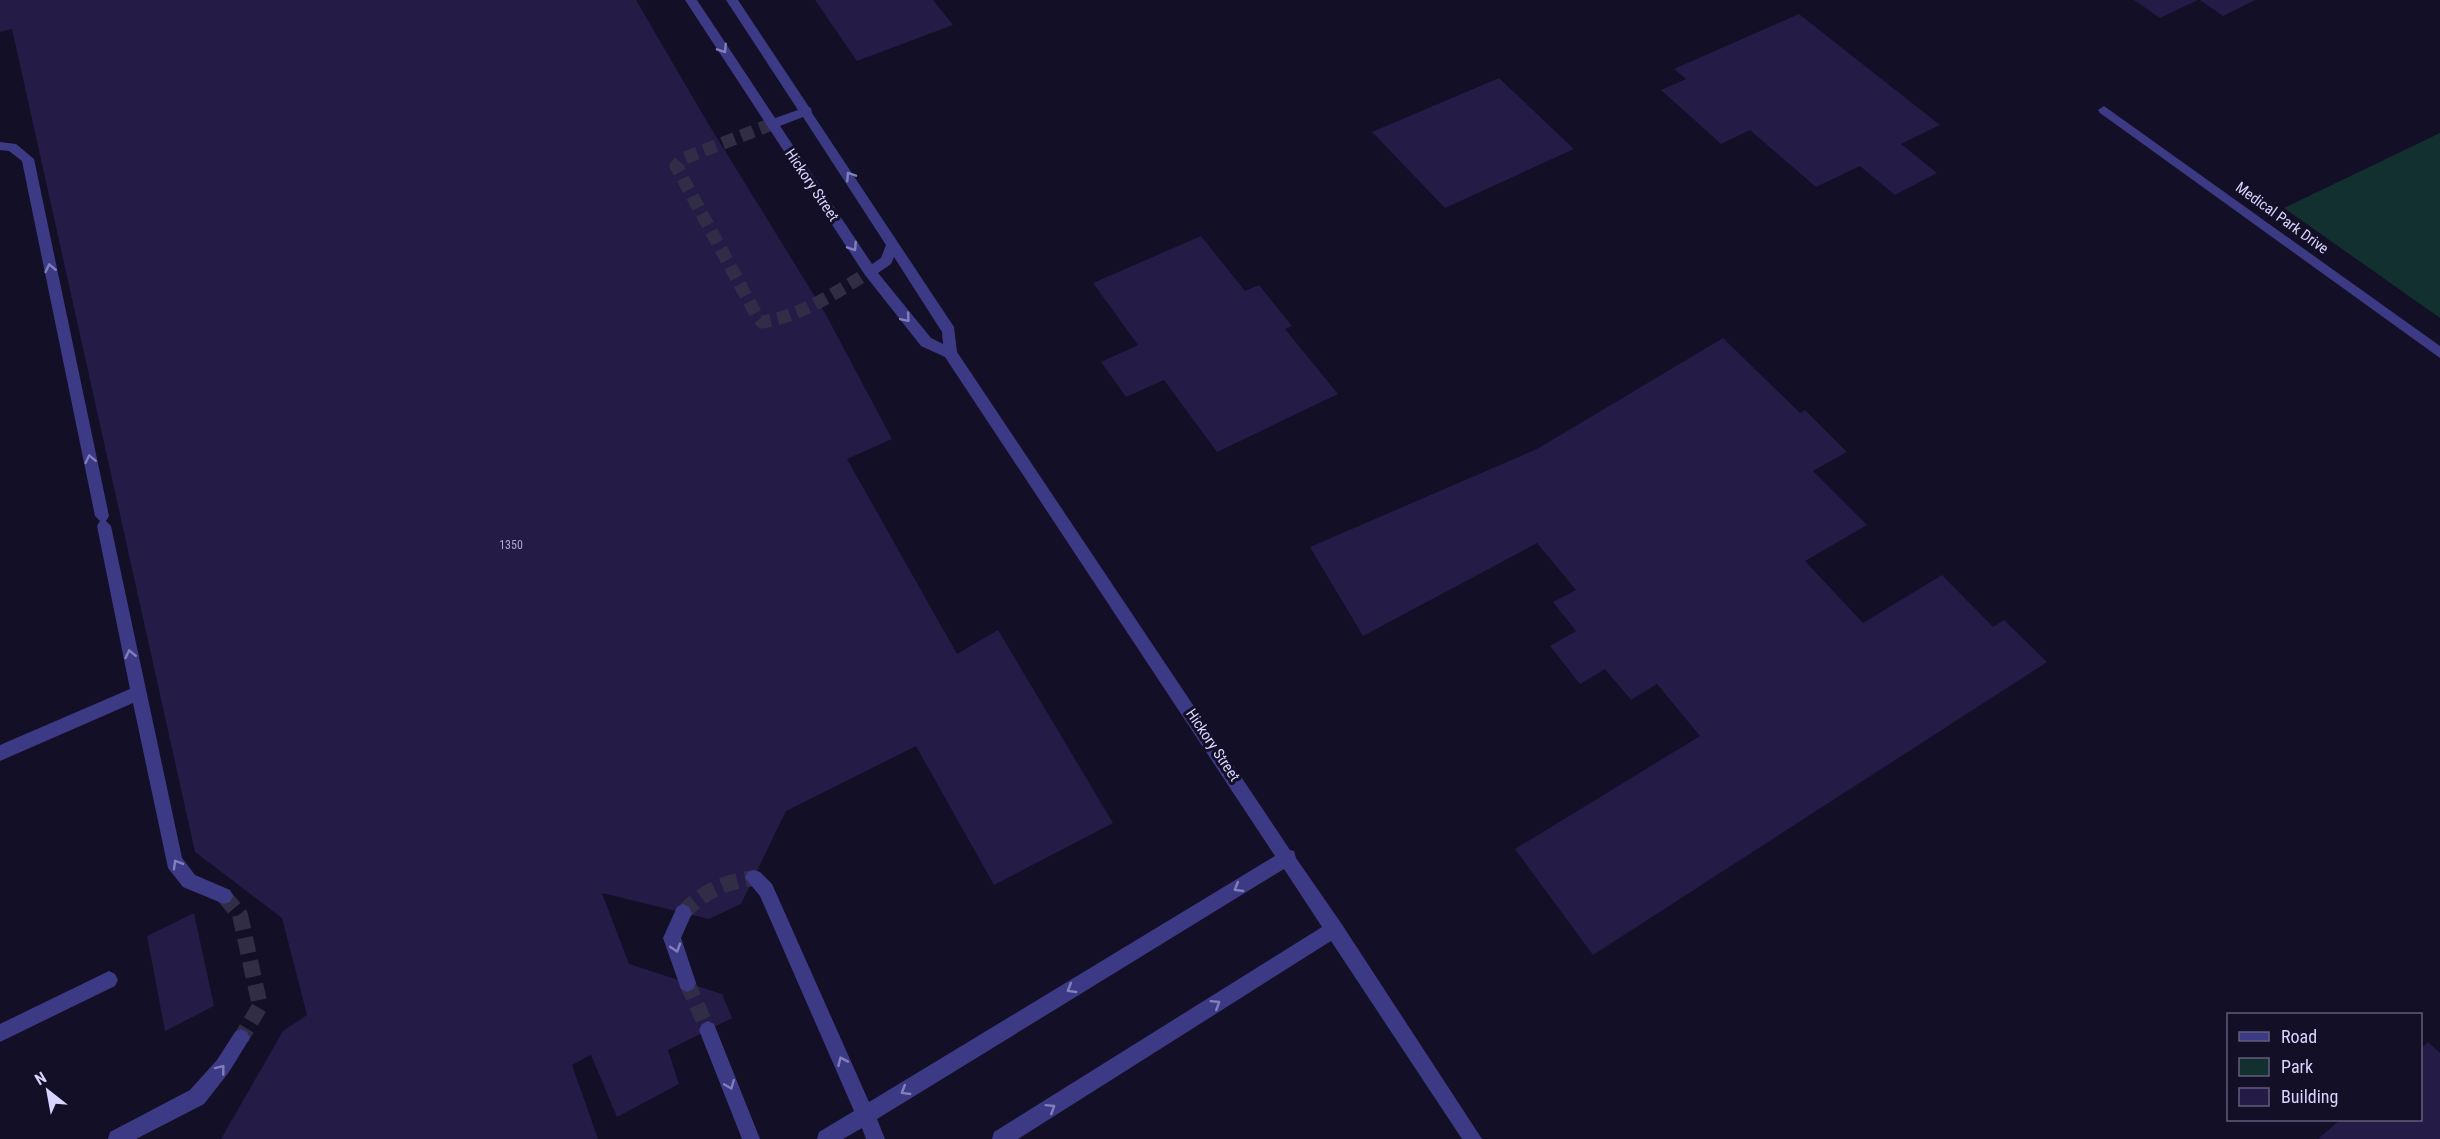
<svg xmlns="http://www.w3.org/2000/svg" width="2440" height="1139" viewBox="0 0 2440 1139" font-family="'Roboto Condensed',sans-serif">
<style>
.green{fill:#12302f}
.building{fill:#241b47}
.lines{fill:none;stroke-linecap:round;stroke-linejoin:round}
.minor-tunnel-far1{stroke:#312d47;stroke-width:13;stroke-dasharray:13 7;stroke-linecap:butt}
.minor-tunnel{stroke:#312d47;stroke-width:16;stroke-dasharray:16 8;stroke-linecap:butt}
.minor{fill:#3d3a85;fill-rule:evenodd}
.oneway{stroke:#837fbc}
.labels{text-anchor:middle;stroke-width:6;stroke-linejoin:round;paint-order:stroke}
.number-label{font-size:12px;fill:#aca6d1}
.street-label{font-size:15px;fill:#d9d4ff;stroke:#130f26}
</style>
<rect width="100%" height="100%" fill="#130f26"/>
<polygon class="green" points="2440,133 2440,318 2284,208"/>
<g class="building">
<polygon points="0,0 636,0 706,120 825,313 892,439 847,459 957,654 998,630 1113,823 994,885 916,746 786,811 741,904 709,919 602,893 629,964 722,994 732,1018 668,1050 679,1084 617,1117 591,1055 572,1065 598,1139 221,1139 283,1031 307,1015 282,918 195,852 12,29 0,32"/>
<polygon points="815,0 933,0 953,25 857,61"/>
<polygon points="2134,0 2198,0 2160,18"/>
<polygon points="2200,0 2255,0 2223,16"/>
<polygon points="1799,14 1940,125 1901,144 1937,173 1895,195 1860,166 1816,187 1750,130 1721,144 1661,90 1686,79 1674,69"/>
<polygon points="1499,78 1574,149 1445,208 1372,132"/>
<polygon points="1201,236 1245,291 1259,285 1292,326 1285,329 1338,394 1217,452 1164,380 1126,397 1101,362 1138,345 1093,283"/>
<polygon points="1723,338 1800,413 1805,410 1847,452 1813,471 1867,525 1805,561 1863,623 1942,575 1993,627 2004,620 2047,662 1593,955 1515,849 1700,736 1657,684 1631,700 1605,669 1580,684 1550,646 1576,631 1553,602 1576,590 1537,543 1363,636 1310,547 1537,449"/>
<polygon points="194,913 214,1006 165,1031 147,936"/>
<polygon points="2428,1042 2440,1053 2440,1139 2318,1139 2340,1120 2420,1120 2421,1049"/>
</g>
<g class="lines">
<path class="minor-tunnel-far1" d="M772 124 682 159 676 166 757 316 762 322C802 316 836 292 870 272"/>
<g class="minor-tunnel">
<polyline points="224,896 240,915 260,1006 241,1038"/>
<path d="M683 913C704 891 724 882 754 878"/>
<polyline points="687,983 708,1030"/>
</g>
<g class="minor">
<path d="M685 0H697L775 118 798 110 726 0H738L809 107 811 108 812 113 954 327 957 352 1290 850 1294 851 1296 858 1341 923 1482 1139H1462L1331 941 1018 1139H992L994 1132 1322 927 1284 869 877 1119 885 1139H866L862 1128 843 1139H817L819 1132 854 1111 760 896 745 878 748 872 754 870 760 872 772 884 869 1102 1275 856 945 357 921 346 865 275ZM803 117 886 245 881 258 872 264 780 126ZM894 257 942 332 943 344 931 338 878 273 891 264Z"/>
<polygon points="2104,106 2440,346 2440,358 2100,113 2098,110"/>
<polygon points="0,142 16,144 34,159 109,516 106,521 111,526 182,858 195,875 230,890 233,896 230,902 224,904 183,887 168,868 133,703 0,761 0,745 130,689 97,526 100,521 95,516 22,161 9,151 0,150"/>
<polygon points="683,904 689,907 692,913 681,938 696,983 693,989 687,992 681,989 663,938 677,907"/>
<polygon points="109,971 115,974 118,980 115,986 0,1042 0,1024"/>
<polygon points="708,1021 714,1024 760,1139 742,1139 699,1030 702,1024"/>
<polygon points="241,1029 247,1032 250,1038 229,1072 204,1104 136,1139 108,1139 110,1132 190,1090 217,1060 235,1032"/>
</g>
</g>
<defs><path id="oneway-chevron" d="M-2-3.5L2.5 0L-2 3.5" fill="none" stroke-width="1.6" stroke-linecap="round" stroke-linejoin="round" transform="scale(1.5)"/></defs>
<g class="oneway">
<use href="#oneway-chevron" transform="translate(723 49) rotate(57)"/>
<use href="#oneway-chevron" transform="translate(850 176) rotate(-123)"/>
<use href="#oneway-chevron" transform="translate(853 247) rotate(57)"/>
<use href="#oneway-chevron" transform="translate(50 268) rotate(-102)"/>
<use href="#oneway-chevron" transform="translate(906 318) rotate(50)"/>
<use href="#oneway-chevron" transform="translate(90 459) rotate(-102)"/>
<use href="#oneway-chevron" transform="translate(130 654) rotate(-102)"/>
<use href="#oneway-chevron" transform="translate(177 864) rotate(-120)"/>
<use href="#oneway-chevron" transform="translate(1238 888) rotate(149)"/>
<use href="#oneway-chevron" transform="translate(676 948) rotate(72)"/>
<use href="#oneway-chevron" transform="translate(1071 989) rotate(149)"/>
<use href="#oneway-chevron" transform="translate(1216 1004) rotate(-32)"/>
<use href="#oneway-chevron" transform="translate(842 1061) rotate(-114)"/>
<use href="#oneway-chevron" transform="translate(221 1069) rotate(-52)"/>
<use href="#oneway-chevron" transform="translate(730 1085) rotate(68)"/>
<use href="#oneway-chevron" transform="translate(905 1091) rotate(149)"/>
<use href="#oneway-chevron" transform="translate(1051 1108) rotate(-32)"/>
</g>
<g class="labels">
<g class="number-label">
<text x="511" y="549">1350</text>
</g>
<g class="street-label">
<text transform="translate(812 185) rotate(56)" y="5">Hickory Street</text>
<text transform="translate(2282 218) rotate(36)" y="5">Medical Park Drive</text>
<text transform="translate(1213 745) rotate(56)" y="5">Hickory Street</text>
</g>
</g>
<rect x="2227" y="1013" width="195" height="108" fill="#130f26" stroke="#625e7d" stroke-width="1.5"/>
<rect x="2239" y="1032" width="30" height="9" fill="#3d3a85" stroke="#625e7d" stroke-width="1.5"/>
<text x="2281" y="1043" font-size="18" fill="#d9d4ff">Road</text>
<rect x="2239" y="1058" width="30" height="18" fill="#12302f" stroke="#625e7d" stroke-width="1.5"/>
<text x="2281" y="1073" font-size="18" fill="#d9d4ff">Park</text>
<rect x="2239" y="1088" width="30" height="18" fill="#241b47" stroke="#625e7d" stroke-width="1.5"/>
<text x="2281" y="1103" font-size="18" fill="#d9d4ff">Building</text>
<g transform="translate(48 1091) rotate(329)" stroke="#130f26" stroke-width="4.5" paint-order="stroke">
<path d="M0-4.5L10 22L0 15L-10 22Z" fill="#d9d4ff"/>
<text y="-9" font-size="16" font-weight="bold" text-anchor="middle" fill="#d9d4ff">N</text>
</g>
</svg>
